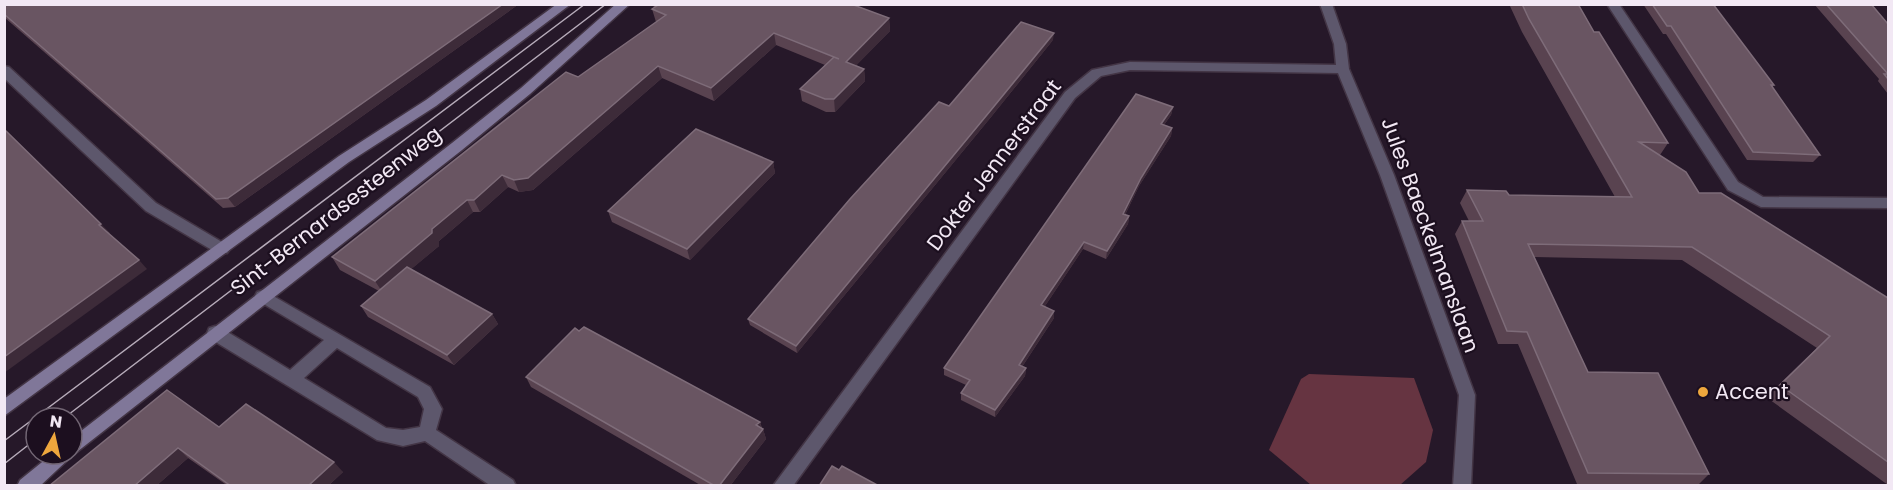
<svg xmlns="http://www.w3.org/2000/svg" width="1893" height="490" viewBox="0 0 1893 490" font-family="Poppins,sans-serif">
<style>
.green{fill:#663441}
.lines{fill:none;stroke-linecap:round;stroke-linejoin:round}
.minor-casing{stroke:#433545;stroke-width:3}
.secondary-casing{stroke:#433545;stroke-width:3}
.minor{fill:#5d576c;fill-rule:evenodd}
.secondary{fill:#807799;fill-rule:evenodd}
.tram{stroke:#b7acba;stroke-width:1.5}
.wall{fill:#594350}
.shaded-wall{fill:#3d2b39}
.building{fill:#695562;stroke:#7e6c79;stroke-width:1.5}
.poi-dot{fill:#eea73d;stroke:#1c0f1f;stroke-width:2}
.labels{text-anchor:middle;stroke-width:4.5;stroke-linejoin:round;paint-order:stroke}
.street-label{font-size:21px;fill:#f2e8f4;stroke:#1c0f1f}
.poi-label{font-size:21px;fill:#f2e8f4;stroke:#1c0f1f;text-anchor:start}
</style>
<rect width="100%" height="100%" fill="#261829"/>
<polygon class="green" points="1309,374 1414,378 1433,430 1426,462 1400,485 1311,485 1269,450 1301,379"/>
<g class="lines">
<g class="minor-casing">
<g id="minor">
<polygon points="1320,4 1332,4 1346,44 1349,69 1394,175 1475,395 1471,486 1453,486 1459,395 1380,175 1338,73 1130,70 1101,76 1075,98 793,486 773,486 1065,92 1092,70 1130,62 1336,65 1334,44"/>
<polygon points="1607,4 1619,4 1738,182 1763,197 1888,198 1888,208 1761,207 1728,190"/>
<polygon points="4,66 9,67 156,203 227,245 230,249 227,253 217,253 146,211 4,78"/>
<path d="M263 290 430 387 442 409 436 430 513 480 516 486H491L425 441 403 446 377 440 209 338 207 333 209 328 215 326 221 328 290 370 324 340 257 300 255 296 257 292ZM337 348 418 397 424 409 420 427 403 430 386 428 304 378Z"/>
</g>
</g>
<g class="secondary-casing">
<g id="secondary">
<polygon points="557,4 571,4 436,106 349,162 4,416 4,399 339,156 426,100"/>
<polygon points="616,4 630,4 530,94 462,150 73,455 40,486 17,486 20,480 52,454 72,454 72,438 452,143 521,88"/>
</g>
</g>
<use href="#minor" class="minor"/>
<use href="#secondary" class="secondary"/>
<g class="tram">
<polyline points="64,418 606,4"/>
<polyline points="4,441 585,4"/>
<polyline points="4,464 36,439"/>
</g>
</g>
<g class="wall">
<polygon points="4,4 519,4 235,207 223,208 4,17"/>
<polygon points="653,4 851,4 889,18 890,31 856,65 864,69 865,81 835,112 826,112 802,101 800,89 825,65 776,45 714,101 662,78 533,190 519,192 508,187 480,212 473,212 439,241 439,246 411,269 492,314 498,324 454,365 368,317 361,306 379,291 340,270 332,257 578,77 656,22 652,9 654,8"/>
<polygon points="1509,4 1578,4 1594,32 1668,143 1660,155 1699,193 1888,298 1888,485 1766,397 1817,348 1682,260 1534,257 1588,372 1709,474 1697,486 1577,484 1518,344 1498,344 1455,234 1462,221 1469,221 1460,203 1467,190 1509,195 1615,197 1522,32"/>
<polygon points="1643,4 1713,4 1774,85 1772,88 1820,155 1813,162 1747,160 1666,34 1663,34"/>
<polygon points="1814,4 1871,4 1888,24 1888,94 1878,81 1879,79"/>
<polygon points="1053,40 991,117 797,353 750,325 748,319 949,106"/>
<polygon points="1173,107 1171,115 1164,125 1172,128 1171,136 1139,186 1125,215 1129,216 1128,224 1106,259 1083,249 1045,306 1054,318 1022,367 1026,368 1025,376 995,417 961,400 961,393 966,385 944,375 944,368"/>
<polygon points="773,162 775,173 690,260 612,222 608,211"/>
<polygon points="579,331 760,422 762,428 763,429 766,439 730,486 702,486 531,387 526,377"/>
<polygon points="219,427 343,472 328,486 228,486 188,458 156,486 49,486"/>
</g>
<g class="shaded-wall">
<polygon points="503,4 519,4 235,207 228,198"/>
<polygon points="889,18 890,31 848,74 846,62"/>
<polygon points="774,33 776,45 714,101 711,88"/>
<polygon points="1054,33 1053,40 991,117 797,353 796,346"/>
<polygon points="658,66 662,78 533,190 519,192 514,180"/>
<polygon points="864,69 865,81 835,112 834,99"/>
<polygon points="1173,107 1171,115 1159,132 1161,124"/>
<polygon points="1172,128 1171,136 1139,186 1122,221 1123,214 1141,178"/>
<polygon points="773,162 775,173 690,260 687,249"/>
<polygon points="502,175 508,187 480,212 474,200"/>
<polygon points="467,200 473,212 439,241 439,246 383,293 375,281 432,229"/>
<polygon points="1129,216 1128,224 1106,259 1107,251"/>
<polygon points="101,224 110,233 107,234 99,225"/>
<polygon points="1084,242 1083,249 1041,312 1041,305"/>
<polygon points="139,260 147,269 4,373 4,357"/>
<polygon points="1054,311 1054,318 1018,373 1019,365"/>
<polygon points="492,314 498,324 454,365 447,355"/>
<polygon points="1026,368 1025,376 995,417 995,410"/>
<polygon points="760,422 762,431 763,429 766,439 730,486 719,486 756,425"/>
<polygon points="178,448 188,458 156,486 134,486"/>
<polygon points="334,462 343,472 328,486 308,486"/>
</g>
<g class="building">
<polygon points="4,4 503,4 228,198 216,199 4,14"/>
<polygon points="656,4 851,4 889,18 846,62 864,69 834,99 825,99 800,89 834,57 839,59 774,33 711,88 658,66 528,178 514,180 502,175 474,200 467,200 432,229 432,233 375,281 332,257 566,72 578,77 666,15 652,9 658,5"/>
<polygon points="1522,4 1578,4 1594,32 1599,32 1668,143 1639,142 1686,172 1699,193 1721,193 1888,298 1888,462 1780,385 1830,336 1692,247 1528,244 1588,372 1658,373 1709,474 1588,473 1527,332 1507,331 1462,221 1483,221 1467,190 1506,191 1509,195 1632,197 1529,19"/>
<polygon points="1652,4 1713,4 1774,85 1771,85 1820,155 1753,152 1671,26 1667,26"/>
<polygon points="1826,4 1871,4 1888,24 1888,79 1884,74 1888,74"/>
<polygon points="1021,22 1054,33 991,110 796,346 748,319 850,199 939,102 949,106"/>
<polygon points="1136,94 1173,107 1161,124 1172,128 1141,178 1123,214 1129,216 1107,251 1084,242 1041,305 1054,311 1019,365 1026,368 995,410 961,393 970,380 944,368"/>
<polygon points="4,129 101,224 99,225 139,260 4,357"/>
<polygon points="696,129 773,162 687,249 608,211"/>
<polygon points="407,267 492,314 447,355 361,306"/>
<polygon points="584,327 760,422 756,425 763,429 719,486 715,486 526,377 575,328 579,331"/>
<polygon points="167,390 219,427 246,404 334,462 308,486 231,486 178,448 134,486 49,486"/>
<polygon points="832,466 839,470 842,466 879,486 819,486"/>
</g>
<circle class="poi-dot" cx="1703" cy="392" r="6"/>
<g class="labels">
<g class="street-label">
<text transform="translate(994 165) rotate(-53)" y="7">Dokter Jennerstraat</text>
<text transform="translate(336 211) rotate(-38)" y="7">Sint-Bernardsesteenweg</text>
<text transform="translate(1430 235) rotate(70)" y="7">Jules Baeckelmanslaan</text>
</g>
<g class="poi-label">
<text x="1715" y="399">Accent</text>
</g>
</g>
<rect width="1893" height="490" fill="none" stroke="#f2e8f4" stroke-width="12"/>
<g transform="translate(54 436) rotate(8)"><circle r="28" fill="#1c0f1f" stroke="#726674" stroke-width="1.5"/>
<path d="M0-4.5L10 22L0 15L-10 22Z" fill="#eea73d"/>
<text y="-9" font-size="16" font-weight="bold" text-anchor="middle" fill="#f2e8f4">N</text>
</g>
</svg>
